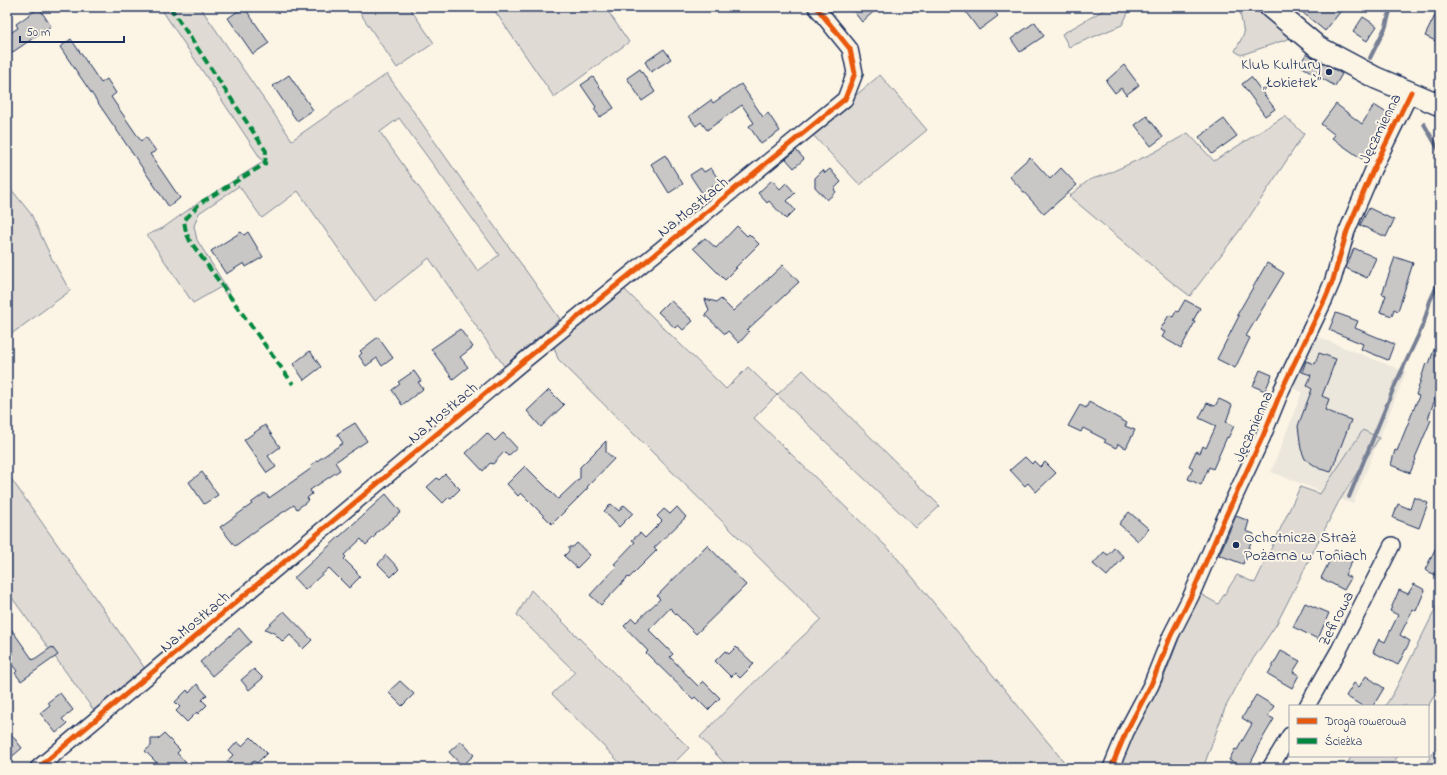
<svg xmlns="http://www.w3.org/2000/svg" width="1447" height="775" viewBox="0 0 1447 775" font-family="'Indie Flower',sans-serif">
<style>
.built{fill:#ece7dc}
.green{fill:#dfdbd4;stroke:#7d8599;fill-rule:evenodd}
.lines{fill:none;stroke-linecap:round;stroke-linejoin:round}
.stream{stroke:#767f94;stroke-width:4}
.building{fill:#c8c7c6;stroke:#1b2f5e}
.street-casing{stroke:#1b2f5e;stroke-width:18}
.secondary-casing{stroke:#1b2f5e;stroke-width:24}
.street{stroke:#fcf5e5;stroke-width:15}
.secondary{stroke:#fcf5e5;stroke-width:21}
.quiet{stroke:#00873e;stroke-width:4;stroke-dasharray:8 4;stroke-linecap:butt}
.cycleway-casing{stroke:#fcf5e5;stroke-width:8}
.cycleway{stroke:#e8590c;stroke-width:5}
.poi-dot{fill:#1b2f5e;stroke:#fcf5e5;stroke-width:1.5}
.labels{text-anchor:middle;stroke-width:4;stroke-linejoin:round;paint-order:stroke}
.poi-label{font-size:16px;fill:#1b2f5e;stroke:#fcf5e5;text-anchor:end}
.street-label{font-size:16px;fill:#1b2f5e;stroke:#fcf5e5}
</style>
<rect width="100%" height="100%" fill="#fcf5e5"/>
<filter id="ink" filterUnits="userSpaceOnUse"><feTurbulence type="fractalNoise" baseFrequency=".025" numOctaves="2"/><feDisplacementMap in="SourceGraphic" scale="8" xChannelSelector="R" yChannelSelector="G"/><feConvolveMatrix kernelMatrix="1 2 1 2 8 2 1 2 1" color-interpolation-filters="sRGB"/></filter>
<g filter="url(#ink)">
<polygon class="built" points="1313,335 1406,372 1353,504 1271,472 1302,392 1290,387"/>
<g class="green">
<path d="M160 7H200L292 140 387 74 560 319 504 366 429 258 375 301 298 191 262 218 239 186 199 213 194 226 197 240 230 293 227 296 221 287 193 303 147 235 163 228 195 205 263 162ZM399 118 499 255 478 271 380 132Z"/>
<polygon points="356,7 409,7 434,43 397,68"/>
<polygon points="492,7 605,7 629,42 554,97"/>
<polygon points="1109,7 1137,7 1128,13 1122,25 1069,47 1062,34"/>
<polygon points="1239,7 1253,7 1291,38 1241,55 1235,51 1244,34"/>
<polygon points="880,75 927,130 860,185 811,133"/>
<polygon points="1285,116 1304,134 1246,222 1190,296 1169,280 1069,196 1089,180 1107,174 1153,153 1188,133 1214,161"/>
<polygon points="7,184 31,214 52,259 70,291 10,335 7,330"/>
<polygon points="620,285 726,389 748,367 777,395 803,370 940,506 916,528 777,395 754,418 892,552 1069,768 729,768 700,737 746,690 821,619 558,359 554,347"/>
<polygon points="1363,430 1379,438 1338,503 1276,625 1247,668 1225,708 1203,768 1118,768 1130,739 1163,680 1197,592 1218,604 1237,575 1255,583 1300,487 1320,494"/>
<polygon points="7,473 146,670 95,712 7,591"/>
<polygon points="531,590 689,748 669,768 625,768 552,694 575,672 517,615"/>
<polygon points="1440,600 1440,686 1428,706 1385,706 1393,694"/>
<polygon points="1440,743 1440,768 1423,768"/>
<polygon points="1352,756 1398,756 1390,768 1344,768"/>
</g>
<g class="lines">
<g class="stream">
<polyline points="1370,58 1386,26 1391,7"/>
<polyline points="1424,124 1440,152"/>
<polyline points="1349,497 1395,385 1418,336 1424,322 1430,301 1440,279"/>
</g>
</g>
<g class="building">
<polygon points="244,7 269,43 253,54 228,18"/>
<polygon points="850,7 879,7 862,22"/>
<polygon points="962,7 991,7 998,16 979,30"/>
<polygon points="1296,7 1344,7 1325,31"/>
<polygon points="1439,7 1440,7 1440,43 1425,36"/>
<polygon points="39,8 51,26 7,56 7,35 18,28 16,24"/>
<polygon points="1363,17 1377,26 1367,41 1353,32"/>
<polygon points="1035,22 1044,36 1020,52 1011,39"/>
<polygon points="71,39 101,83 107,79 116,93 111,97 141,141 146,137 156,151 150,154 180,198 169,207 60,47"/>
<polygon points="664,49 671,59 651,72 645,62"/>
<polygon points="1307,53 1342,74 1335,86 1299,65"/>
<polygon points="1124,65 1139,85 1126,95 1121,88 1115,93 1106,81"/>
<polygon points="640,69 655,92 642,101 627,78"/>
<polygon points="289,75 313,110 297,121 273,86"/>
<polygon points="593,77 614,108 600,117 594,109 596,107 581,85"/>
<polygon points="1251,77 1275,109 1265,116 1242,84"/>
<polygon points="741,84 763,117 768,113 780,131 761,144 749,126 754,123 742,105 707,130 701,122 696,126 689,116 711,100 713,103"/>
<polygon points="1336,104 1362,124 1374,105 1390,115 1362,159 1332,138 1335,135 1321,124"/>
<polygon points="1147,116 1163,137 1151,146 1135,125"/>
<polygon points="1224,119 1237,136 1212,154 1199,137"/>
<polygon points="796,150 804,159 794,168 786,159"/>
<polygon points="665,155 683,184 669,193 651,164"/>
<polygon points="1030,157 1050,179 1061,168 1077,185 1044,214 1009,176"/>
<polygon points="701,168 704,172 711,168 720,182 702,193 690,175"/>
<polygon points="830,169 841,182 834,189 836,192 827,200 815,187 815,178 823,170 825,173"/>
<polygon points="772,180 780,189 786,183 795,193 787,201 795,210 786,219 769,201 767,203 758,193"/>
<polygon points="1369,208 1394,220 1386,237 1360,225"/>
<polygon points="737,226 747,236 749,234 759,244 735,268 737,268 725,280 693,248 705,238 716,248"/>
<polygon points="241,232 244,235 248,232 263,257 246,267 244,263 226,274 211,251"/>
<polygon points="1354,248 1376,258 1367,278 1346,268"/>
<polygon points="1395,257 1413,263 1398,311 1394,309 1392,316 1380,312 1386,295 1382,294"/>
<polygon points="1267,263 1284,273 1246,336 1250,338 1235,368 1217,359 1239,316 1237,315"/>
<polygon points="783,265 799,282 747,330 749,332 739,343 728,331 725,334 705,315 709,311 705,299 717,302 721,299 733,311"/>
<polygon points="670,300 693,321 683,330 678,325 675,328 658,312"/>
<polygon points="1185,300 1200,308 1193,321 1195,322 1181,348 1162,337 1165,332 1160,330 1169,315 1173,317 1176,311 1178,312"/>
<polygon points="1336,313 1358,321 1355,328 1394,344 1388,360 1361,349 1363,344 1329,330"/>
<polygon points="460,329 473,347 460,357 468,367 453,379 431,349"/>
<polygon points="378,337 393,358 382,366 377,358 366,366 359,356 362,353 360,351"/>
<polygon points="1438,338 1440,339 1440,384 1428,419 1431,420 1415,458 1416,459 1410,473 1391,465 1395,450 1397,451 1419,396 1416,395 1426,363 1429,364"/>
<polygon points="310,351 321,367 304,380 293,364"/>
<polygon points="1319,353 1336,359 1322,396 1329,399 1325,410 1351,420 1331,472 1320,469 1305,459 1301,449 1298,426 1312,389 1307,386 1311,375 1302,372 1306,361 1315,364"/>
<polygon points="1260,370 1272,375 1265,391 1253,386"/>
<polygon points="414,371 421,381 418,382 423,389 402,405 392,390 400,384 398,382"/>
<polygon points="549,390 564,405 541,427 527,411"/>
<polygon points="1219,399 1232,405 1226,422 1234,426 1228,438 1227,437 1213,469 1209,467 1201,485 1188,479 1193,468 1189,466 1196,451 1200,453 1203,446 1206,448 1216,426 1199,418 1207,403 1215,406"/>
<polygon points="1089,402 1127,423 1125,426 1135,430 1126,448 1118,444 1116,448 1104,442 1106,440 1083,428 1081,432 1068,426 1080,405 1086,408"/>
<polygon points="355,423 367,441 335,462 340,470 310,490 312,494 307,498 309,500 297,509 294,505 265,524 235,546 220,527 252,504 251,503 265,493 269,498 312,468 311,465 343,443 337,434"/>
<polygon points="265,425 280,447 268,456 276,467 267,473 244,440"/>
<polygon points="487,433 495,441 503,433 517,448 508,456 504,452 493,464 490,463 483,471 466,453"/>
<polygon points="606,441 606,452 614,459 587,487 588,488 552,524 521,493 518,496 507,484 525,466 558,499 580,478 580,467"/>
<polygon points="1025,457 1032,464 1034,461 1040,467 1045,462 1056,473 1036,492 1028,483 1025,486 1010,470"/>
<polygon points="202,472 218,495 204,504 189,482"/>
<polygon points="445,474 460,489 451,498 449,497 443,503 427,487 437,478 439,480"/>
<polygon points="386,494 401,512 375,534 376,535 366,545 361,539 344,555 346,557 344,559 357,572 356,572 360,577 349,588 329,568 305,590 294,578"/>
<polygon points="1414,497 1428,503 1419,528 1393,518 1398,504 1410,509"/>
<polygon points="611,504 619,511 624,505 633,513 619,527 604,511"/>
<polygon points="677,507 686,517 654,548 657,550 629,578 628,577 601,605 590,595 617,566 614,564 635,542 632,540 640,533 645,538 662,521 657,516 664,509 670,514"/>
<polygon points="1129,512 1149,529 1138,541 1119,524"/>
<polygon points="1236,516 1249,521 1246,531 1254,534 1243,564 1219,555"/>
<polygon points="1440,539 1440,577 1425,570"/>
<polygon points="577,543 590,555 577,568 564,556 569,551 569,547 573,547"/>
<polygon points="707,545 746,585 696,634 670,608 649,630 673,654 670,657 689,677 698,686 703,681 720,698 708,710 695,697 693,699 646,653 648,651 624,626 632,618 636,622 660,599 657,596"/>
<polygon points="1114,548 1124,557 1107,576 1093,564 1104,552 1108,555"/>
<polygon points="1335,550 1353,559 1345,575 1351,578 1344,590 1321,578"/>
<polygon points="386,555 399,569 391,577 378,564"/>
<polygon points="1414,584 1425,590 1416,611 1413,609 1400,635 1410,641 1398,665 1373,652 1379,639 1385,642 1398,615 1390,611 1399,590 1408,594"/>
<polygon points="1305,603 1329,613 1318,639 1293,627"/>
<polygon points="284,611 312,640 303,649 290,635 283,642 274,633 265,629"/>
<polygon points="7,623 33,660 52,647 58,655 21,681 15,673 17,671 7,658"/>
<polygon points="239,628 251,642 212,676 200,662"/>
<polygon points="736,647 754,664 740,678 735,673 731,677 715,661 725,651 729,654"/>
<polygon points="1281,651 1300,661 1293,672 1299,675 1292,688 1268,674"/>
<polygon points="254,669 263,678 249,690 241,680"/>
<polygon points="1366,676 1384,688 1373,706 1362,706 1346,696 1354,683 1359,687"/>
<polygon points="400,681 414,694 402,706 388,692"/>
<polygon points="197,684 207,695 202,700 207,705 198,714 197,712 187,722 176,711 180,707 175,702 187,690 189,693"/>
<polygon points="60,693 73,710 62,719 67,724 56,733 40,713 50,705 48,702"/>
<polygon points="1256,695 1274,706 1268,716 1274,719 1257,748 1258,749 1248,768 1244,768 1229,760 1235,749 1237,750 1252,724 1242,718"/>
<polygon points="7,729 22,748 7,761"/>
<polygon points="164,734 180,750 177,753 186,763 181,768 162,768 145,751 151,746 151,739 158,739"/>
<polygon points="251,737 267,753 257,763 254,761 247,768 235,768 227,761 233,755 229,751 237,742 242,746"/>
<polygon points="461,741 474,755 462,766 449,752"/>
</g>
<g class="lines">
<g class="street-casing">
<g id="street">
<polyline points="1307,706 1339,650 1392,545"/>
<polyline points="38,768 525,360 845,99 855,73 850,49 816,7"/>
<polyline points="1111,768 1126,732 1151,685 1171,635 1191,596 1223,522 1263,436 1282,389 1325,299 1333,280 1347,231 1373,170 1411,92"/>
<polyline points="1270,768 1290,735"/>
</g>
</g>
<g class="secondary-casing">
<polyline id="secondary" points="1270,7 1318,47 1376,78 1440,105"/>
</g>
<use href="#street" class="street"/>
<use href="#secondary" class="secondary"/>
<polyline class="quiet" points="170,7 266,151 265,164 200,203 184,221 186,232 190,241 293,384"/>
<g class="cycleway-casing">
<g id="cycleway">
<polyline points="38,768 525,360 845,99 855,73 850,49 816,7"/>
<polyline points="1111,768 1126,732 1151,685 1171,635 1191,596 1223,522 1263,436 1282,389 1325,299 1333,280 1347,231 1373,170 1411,92"/>
</g>
</g>
<use href="#cycleway" class="cycleway"/>
</g>
</g>
<g class="poi-dot">
<circle cx="1329" cy="72" r="4"/>
<circle cx="1236" cy="545" r="4"/>
</g>
<g class="labels">
<g class="poi-label">
<text x="1321" y="69">Klub Kultury<tspan x="1321" dy="18">„Łokietek”</tspan></text>
<text x="1244" y="542" text-anchor="start">Ochotnicza Straż<tspan x="1244" dy="18">Pożarna w Toniach</tspan></text>
</g>
<g class="street-label">
<text transform="translate(1379 128) rotate(-64)" y="6">Jęczmienna</text>
<text transform="translate(692 206) rotate(-39)" y="6">Na Mostkach</text>
<text transform="translate(442 412) rotate(-40)" y="6">Na Mostkach</text>
<text transform="translate(1252 426) rotate(-66)" y="6">Jęczmienna</text>
<text transform="translate(1335 618) rotate(-63)" y="6">Zefirowa</text>
<text transform="translate(194 621) rotate(-40)" y="6">Na Mostkach</text>
</g>
</g>
<rect width="1447" height="775" fill="none" stroke="#fcf5e5" stroke-width="24"/>
<rect x="12" y="12" width="1423" height="751" fill="none" stroke="#1b2f5e" stroke-width="1.5" filter="url(#ink)"/>
<rect x="1289" y="705" width="140" height="52" fill="#fcf5e5" stroke="#a2a6af"/>
<rect x="1297" y="718" width="20" height="6" fill="#e8590c" stroke="#a2a6af"/>
<text x="1325" y="725" font-size="12" fill="#1b2f5e">Droga rowerowa</text>
<rect x="1297" y="738" width="20" height="6" fill="#00873e" stroke="#a2a6af"/>
<text x="1325" y="745" font-size="12" fill="#1b2f5e">Ścieżka</text>
<path d="M20 36v6h104v-6" fill="none" stroke="#1b2f5e" stroke-width="2"/>
<text x="26" y="36" font-size="12" fill="#1b2f5e" stroke="#fcf5e5" stroke-width="3" paint-order="stroke">50 m</text>
</svg>
